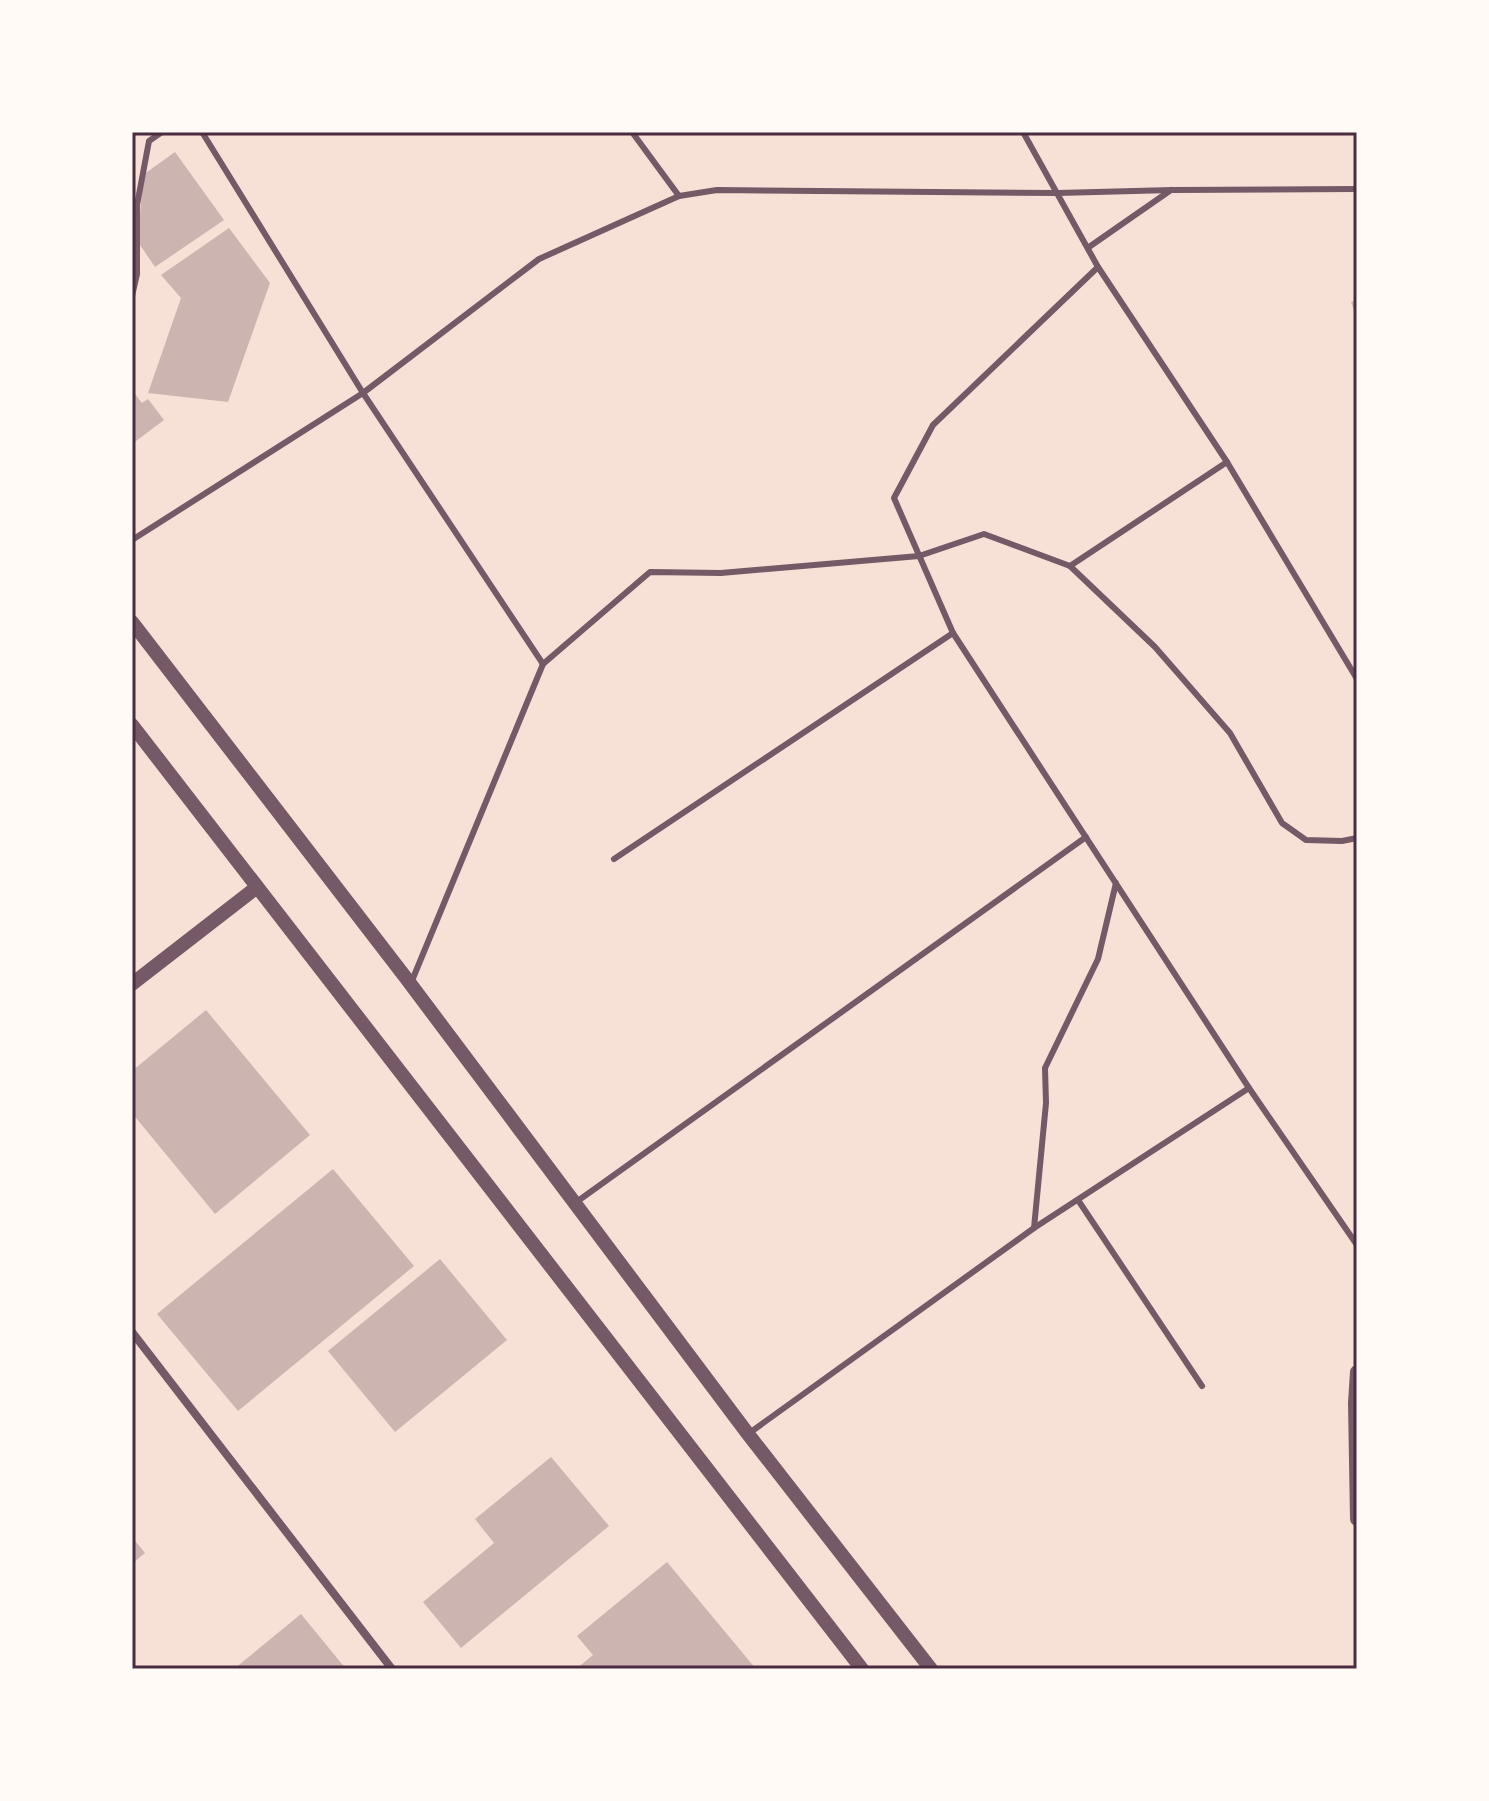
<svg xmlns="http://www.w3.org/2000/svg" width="1489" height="1801" viewBox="0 0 1489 1801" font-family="Overpass,sans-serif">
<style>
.building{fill:#ccb4b1}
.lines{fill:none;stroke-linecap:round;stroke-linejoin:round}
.service{stroke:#755966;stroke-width:6}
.minor{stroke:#755966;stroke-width:8}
.tertiary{stroke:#755966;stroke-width:14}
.neatline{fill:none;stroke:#4a2c40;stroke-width:3}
</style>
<rect width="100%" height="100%" fill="#f7e1d7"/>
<g class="building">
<polygon points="175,152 224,220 155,267 138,242 143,175"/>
<polygon points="229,228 270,283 228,402 148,393 181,298 161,275"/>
<polygon points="1357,300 1357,319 1351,302"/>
<polygon points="135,394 142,403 148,399 164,420 132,444 132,396"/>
<polygon points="206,1010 310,1135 215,1214 132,1113 132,1071"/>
<polygon points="333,1169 414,1266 238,1411 157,1314"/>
<polygon points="440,1259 507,1340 395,1432 328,1351"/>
<polygon points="551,1457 609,1526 461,1648 423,1602 494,1543 475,1519"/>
<polygon points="132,1537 145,1553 132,1564"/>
<polygon points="667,1562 756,1669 576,1669 593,1655 577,1636"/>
<polygon points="301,1614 346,1669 234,1669"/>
</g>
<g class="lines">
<g class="service">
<polyline points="202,132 363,393 543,664"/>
<polyline points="632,132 679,196"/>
<polyline points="1023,132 1098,267 1227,462 1357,679"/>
<polyline points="1089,247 1171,190"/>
<polyline points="1098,267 933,425 894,498 953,633 1249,1088 1357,1245"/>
<polyline points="132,296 137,274 137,205 149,141 162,132"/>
<polyline points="132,540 363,393 539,259 679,196 717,190 1058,193 1172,190 1357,189"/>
<polyline points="1070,566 1227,462"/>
<polyline points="614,859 953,633"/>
<polyline points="411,983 543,664 650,572 721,573 919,556 984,534 1070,566 1155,647 1230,733 1282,823 1306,840 1342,841 1357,838"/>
<polyline points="1078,1200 1202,1386"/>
<polyline points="575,1203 1086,837"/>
<polyline points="1034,1228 1046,1103 1045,1068 1098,959 1116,883"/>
<polyline points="748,1434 1034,1228 1249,1088"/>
</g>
<polyline class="minor" points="132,1332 392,1669"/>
<g class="tertiary">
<polyline points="132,622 406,978 748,1434 931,1669"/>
<polyline points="132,725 862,1669"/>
<polyline points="132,984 257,887"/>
<polyline points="1357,1372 1355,1403 1357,1519"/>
</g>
</g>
<rect width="1489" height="1801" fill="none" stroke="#fffaf5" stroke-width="268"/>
<rect x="134" y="134" width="1221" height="1533" class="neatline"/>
</svg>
